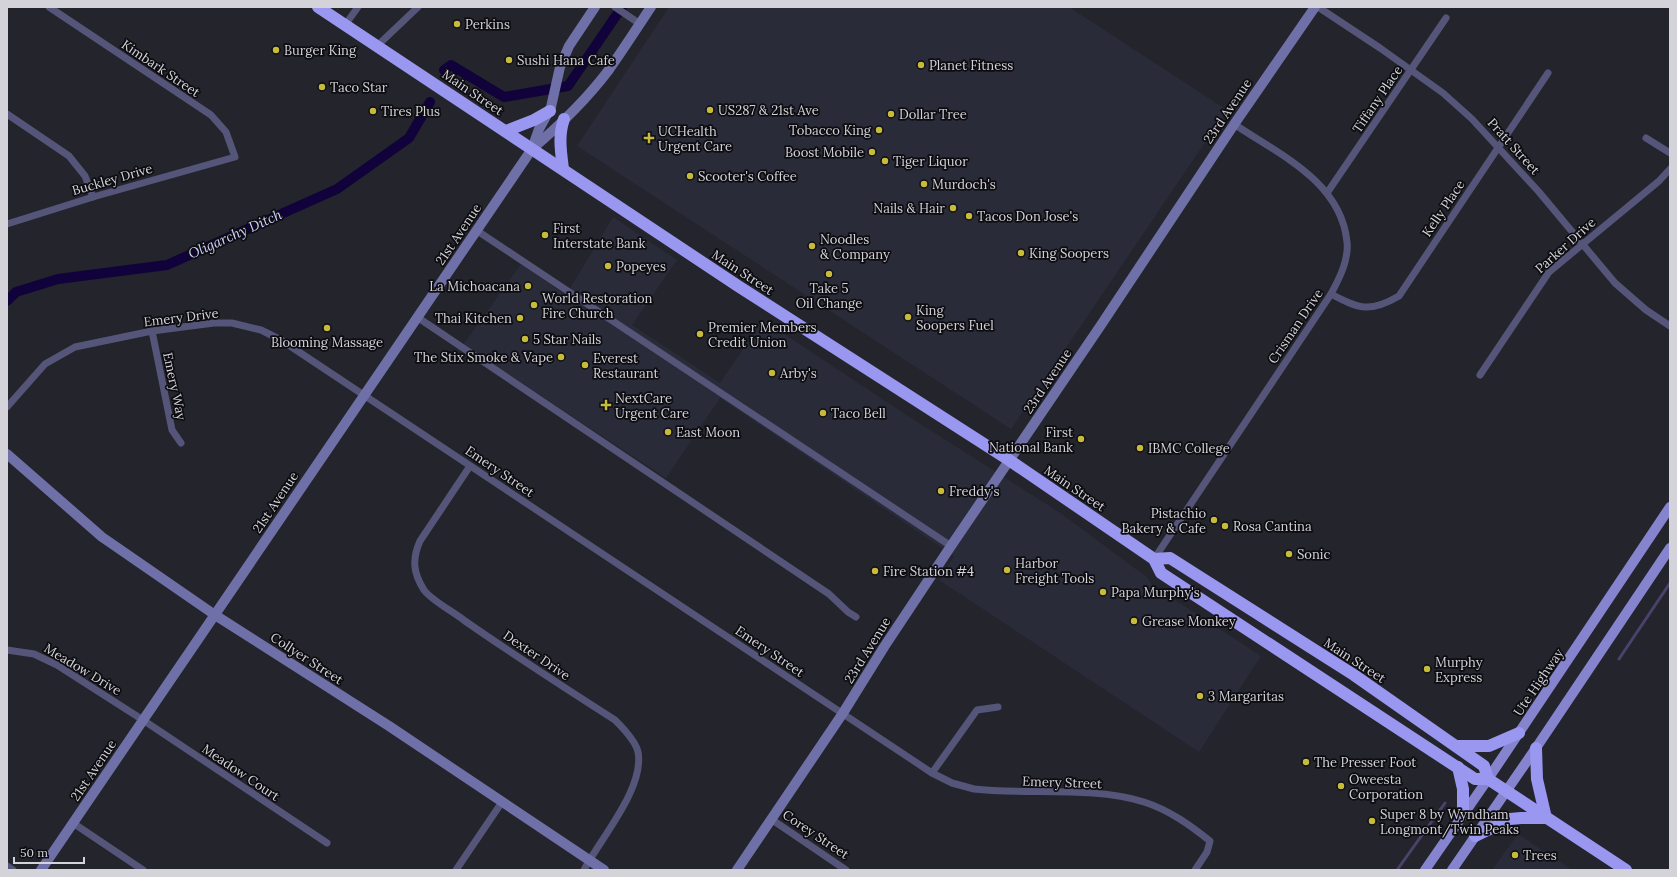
<svg xmlns="http://www.w3.org/2000/svg" width="1677" height="877" viewBox="0 0 1677 877" font-family="Lora,serif">
<style>
.built{fill:#2a2b39}
.lines{fill:none;stroke-linecap:round;stroke-linejoin:round}
.stream{stroke:#4b416b;stroke-width:3}
.canal{stroke:#11023c;stroke-width:10}
.street{stroke:#555579;stroke-width:7}
.secondary{stroke:#7070a9;stroke-width:10}
.primary{stroke:#8684ce;stroke-width:10}
.highway{stroke:#9997ef;stroke-width:12}
.poi-dot{fill:#c7bb3b;stroke:#0d0d11;stroke-width:1.5}
.labels{text-anchor:middle;stroke-width:3.5;stroke-linejoin:round;paint-order:stroke}
.poi-label{font-size:13px;fill:#d3d3d9;stroke:#0d0d11;text-anchor:start}
.street-label{font-size:13px;fill:#d3d3d9;stroke:#0d0d11}
.water-label{font-size:14px;font-style:italic;fill:#cdcffc;stroke:#0d0d11}
</style>
<rect width="100%" height="100%" fill="#23242c"/>
<g class="built">
<polygon points="669,7 1069,7 1227,110 1011,429 577,146"/>
<polygon points="613,217 677,260 632,325 720,383 763,320 905,414 1059,512 1148,578 1152,585 1261,656 1199,752 939,580 954,556 720,398 666,478 463,345 521,264 566,295"/>
<polygon points="1518,834 1572,870 1492,870"/>
</g>
<g class="lines">
<g class="stream">
<polyline points="1619,659 1670,583"/>
<polyline points="1397,870 1445,803"/>
</g>
<g class="canal">
<polyline points="444,70 451,65 504,97 568,86 622,7"/>
<polyline points="7,301 16,292 58,279 167,265 337,189 409,138 430,102"/>
</g>
<g class="street">
<polyline points="615,7 640,24"/>
<polyline points="1318,7 1380,48 1443,93 1472,119 1539,192 1615,283 1646,310 1670,326"/>
<polyline points="345,25 358,7"/>
<polyline points="377,46 418,7"/>
<polyline points="7,114 69,156 85,176 93,197"/>
<polyline points="1646,138 1670,153"/>
<polyline points="1327,193 1446,18"/>
<polyline points="7,224 93,197 235,157 226,132 211,115 49,7"/>
<polyline points="476,230 951,546"/>
<path d="M1331 294C1359 309 1370 313 1399 296L1548 73"/>
<polyline points="417,317 829,594 848,612 856,617"/>
<polyline points="152,331 172,430 181,443"/>
<polyline points="1480,375 1549,272 1659,181 1670,169"/>
<path d="M7 407 45 364 75 347 152 331 214 323H232L261 330 281 340 932 773 952 783 974 789C1028 795 1093 786 1144 802 1169 810 1190 825 1210 841L1207 852 1195 870"/>
<path d="M470 466 420 541C412 559 413 573 424 590 432 601 454 612 465 621 514 655 565 688 615 720 623 728 636 742 638 752 645 788 600 839 584 870"/>
<path d="M1154 559 1331 294C1339 279 1349 260 1347 242 1341 181 1278 154 1234 124"/>
<polyline points="7,650 34,654 57,665 143,720 327,843"/>
<polyline points="932,773 977,710 998,707"/>
<polyline points="771,819 846,870"/>
<polyline points="73,823 143,870"/>
<polyline points="7,866 13,870"/>
<polyline points="456,870 502,802"/>
</g>
<g class="secondary">
<path d="M532 149C559 126 586 100 608 71 623 50 637 28 651 7"/>
<polyline points="7,454 102,537 215,615 389,726 604,870"/>
<polyline points="41,870 532,149 539,129 551,107 560,67 569,46 595,7"/>
<polyline points="737,870 843,713 884,647 951,546 1101,325 1235,123 1315,7"/>
</g>
<g class="primary">
<polyline points="1425,870 1488,779 1670,507"/>
<polyline points="1452,870 1536,748 1670,548"/>
</g>
<g class="highway">
<polyline points="318,7 738,286 1009,460 1154,559 1161,573 1475,779 1488,779 1626,870"/>
<polyline points="506,131 534,120 550,111"/>
<path d="M563 169C561 152 558 136 564 119"/>
<polyline points="1154,559 1170,558 1354,675 1484,766 1488,779"/>
<polyline points="1456,746 1489,746 1519,733"/>
<polyline points="1536,748 1537,779 1546,818"/>
<polyline points="1458,767 1463,789 1463,813"/>
<polyline points="1475,836 1510,819 1521,818 1546,818"/>
</g>
</g>
<g class="poi-dot">
<circle cx="457" cy="24" r="4"/>
<circle cx="276" cy="50" r="4"/>
<circle cx="509" cy="60" r="4"/>
<circle cx="921" cy="65" r="4"/>
<circle cx="322" cy="87" r="4"/>
<circle cx="710" cy="110" r="4"/>
<circle cx="373" cy="111" r="4"/>
<circle cx="891" cy="114" r="4"/>
<circle cx="879" cy="130" r="4"/>
<path d="M647 132h4v4h4v4h-4v4h-4v-4h-4v-4h4z"/>
<circle cx="872" cy="152" r="4"/>
<circle cx="885" cy="161" r="4"/>
<circle cx="690" cy="176" r="4"/>
<circle cx="924" cy="184" r="4"/>
<circle cx="953" cy="208" r="4"/>
<circle cx="969" cy="216" r="4"/>
<circle cx="545" cy="235" r="4"/>
<circle cx="812" cy="246" r="4"/>
<circle cx="1021" cy="253" r="4"/>
<circle cx="608" cy="266" r="4"/>
<circle cx="829" cy="274" r="4"/>
<circle cx="528" cy="286" r="4"/>
<circle cx="534" cy="305" r="4"/>
<circle cx="908" cy="317" r="4"/>
<circle cx="520" cy="318" r="4"/>
<circle cx="327" cy="328" r="4"/>
<circle cx="700" cy="334" r="4"/>
<circle cx="525" cy="339" r="4"/>
<circle cx="561" cy="357" r="4"/>
<circle cx="585" cy="365" r="4"/>
<circle cx="772" cy="373" r="4"/>
<path d="M604 399h4v4h4v4h-4v4h-4v-4h-4v-4h4z"/>
<circle cx="823" cy="413" r="4"/>
<circle cx="668" cy="432" r="4"/>
<circle cx="1081" cy="439" r="4"/>
<circle cx="1140" cy="448" r="4"/>
<circle cx="941" cy="491" r="4"/>
<circle cx="1214" cy="520" r="4"/>
<circle cx="1225" cy="526" r="4"/>
<circle cx="1289" cy="554" r="4"/>
<circle cx="1007" cy="570" r="4"/>
<circle cx="875" cy="571" r="4"/>
<circle cx="1103" cy="592" r="4"/>
<circle cx="1134" cy="621" r="4"/>
<circle cx="1427" cy="669" r="4"/>
<circle cx="1200" cy="696" r="4"/>
<circle cx="1306" cy="762" r="4"/>
<circle cx="1341" cy="786" r="4"/>
<circle cx="1372" cy="821" r="4"/>
<circle cx="1515" cy="855" r="4"/>
</g>
<g class="labels">
<g class="poi-label">
<text x="465" y="29">Perkins</text>
<text x="284" y="55">Burger King</text>
<text x="517" y="65">Sushi Hana Cafe</text>
<text x="929" y="70">Planet Fitness</text>
<text x="330" y="92">Taco Star</text>
<text x="718" y="115">US287 &amp; 21st Ave</text>
<text x="381" y="116">Tires Plus</text>
<text x="899" y="119">Dollar Tree</text>
<text x="871" y="135" text-anchor="end">Tobacco King</text>
<text x="658" y="136">UCHealth<tspan x="658" dy="15">Urgent Care</tspan></text>
<text x="864" y="157" text-anchor="end">Boost Mobile</text>
<text x="893" y="166">Tiger Liquor</text>
<text x="698" y="181">Scooter's Coffee</text>
<text x="932" y="189">Murdoch's</text>
<text x="945" y="213" text-anchor="end">Nails &amp; Hair</text>
<text x="977" y="221">Tacos Don Jose's</text>
<text x="553" y="233">First<tspan x="553" dy="15">Interstate Bank</tspan></text>
<text x="820" y="244">Noodles<tspan x="820" dy="15">&amp; Company</tspan></text>
<text x="1029" y="258">King Soopers</text>
<text x="616" y="271">Popeyes</text>
<text x="520" y="291" text-anchor="end">La Michoacana</text>
<text x="829" y="293" text-anchor="middle">Take 5<tspan x="829" dy="15">Oil Change</tspan></text>
<text x="542" y="303">World Restoration<tspan x="542" dy="15">Fire Church</tspan></text>
<text x="916" y="315">King<tspan x="916" dy="15">Soopers Fuel</tspan></text>
<text x="512" y="323" text-anchor="end">Thai Kitchen</text>
<text x="708" y="332">Premier Members<tspan x="708" dy="15">Credit Union</tspan></text>
<text x="533" y="344">5 Star Nails</text>
<text x="327" y="347" text-anchor="middle">Blooming Massage</text>
<text x="553" y="362" text-anchor="end">The Stix Smoke &amp; Vape</text>
<text x="593" y="363">Everest<tspan x="593" dy="15">Restaurant</tspan></text>
<text x="780" y="378">Arby's</text>
<text x="615" y="403">NextCare<tspan x="615" dy="15">Urgent Care</tspan></text>
<text x="831" y="418">Taco Bell</text>
<text x="676" y="437">East Moon</text>
<text x="1073" y="437" text-anchor="end">First<tspan x="1073" dy="15">National Bank</tspan></text>
<text x="1148" y="453">IBMC College</text>
<text x="949" y="496">Freddy's</text>
<text x="1206" y="518" text-anchor="end">Pistachio<tspan x="1206" dy="15">Bakery &amp; Cafe</tspan></text>
<text x="1233" y="531">Rosa Cantina</text>
<text x="1297" y="559">Sonic</text>
<text x="1015" y="568">Harbor<tspan x="1015" dy="15">Freight Tools</tspan></text>
<text x="883" y="576">Fire Station #4</text>
<text x="1111" y="597">Papa Murphy's</text>
<text x="1142" y="626">Grease Monkey</text>
<text x="1435" y="667">Murphy<tspan x="1435" dy="15">Express</tspan></text>
<text x="1208" y="701">3 Margaritas</text>
<text x="1314" y="767">The Presser Foot</text>
<text x="1349" y="784">Oweesta<tspan x="1349" dy="15">Corporation</tspan></text>
<text x="1380" y="819">Super 8 by Wyndham<tspan x="1380" dy="15">Longmont/Twin Peaks</tspan></text>
<text x="1523" y="860">Trees</text>
</g>
<g class="street-label">
<text transform="translate(161 68) rotate(34)" y="5">Kimbark Street</text>
<text transform="translate(473 92) rotate(34)" y="5">Main Street</text>
<text transform="translate(1377 99) rotate(-56)" y="5">Tiffany Place</text>
<text transform="translate(1227 111) rotate(-56)" y="5">23rd Avenue</text>
<text transform="translate(1514 146) rotate(48)" y="5">Pratt Street</text>
<text transform="translate(112 179) rotate(-16)" y="5">Buckley Drive</text>
<text transform="translate(1443 208) rotate(-56)" y="5">Kelly Place</text>
<text transform="translate(458 234) rotate(-56)" y="5">21st Avenue</text>
<text transform="translate(1565 245) rotate(-42)" y="5">Parker Drive</text>
<text transform="translate(743 272) rotate(33)" y="5">Main Street</text>
<text transform="translate(181 317) rotate(-7)" y="5">Emery Drive</text>
<text transform="translate(1295 326) rotate(-56)" y="5">Crisman Drive</text>
<text transform="translate(1047 381) rotate(-56)" y="5">23rd Avenue</text>
<text transform="translate(175 386) rotate(78)" y="5">Emery Way</text>
<text transform="translate(500 471) rotate(34)" y="5">Emery Street</text>
<text transform="translate(1075 488) rotate(34)" y="5">Main Street</text>
<text transform="translate(275 502) rotate(-56)" y="5">21st Avenue</text>
<text transform="translate(867 650) rotate(-58)" y="5">23rd Avenue</text>
<text transform="translate(770 651) rotate(34)" y="5">Emery Street</text>
<text transform="translate(537 655) rotate(34)" y="5">Dexter Drive</text>
<text transform="translate(307 658) rotate(33)" y="5">Collyer Street</text>
<text transform="translate(1355 660) rotate(33)" y="5">Main Street</text>
<text transform="translate(83 669) rotate(31)" y="5">Meadow Drive</text>
<text transform="translate(1538 682) rotate(-56)" y="5">Ute Highway</text>
<text transform="translate(93 770) rotate(-56)" y="5">21st Avenue</text>
<text transform="translate(241 772) rotate(34)" y="5">Meadow Court</text>
<text transform="translate(1062 782) rotate(2)" y="5">Emery Street</text>
<text transform="translate(816 834) rotate(34)" y="5">Corey Street</text>
</g>
<g class="water-label">
<text transform="translate(235 234) rotate(-24)" y="5">Oligarchy Ditch</text>
</g>
</g>
<rect width="1677" height="877" fill="none" stroke="#d3d3d9" stroke-width="16"/>
<path d="M14 857v6h70v-6" fill="none" stroke="#d3d3d9" stroke-width="2"/>
<text x="20" y="857" font-size="12" fill="#d3d3d9" stroke="#0d0d11" stroke-width="3" paint-order="stroke">50 m</text>
</svg>
